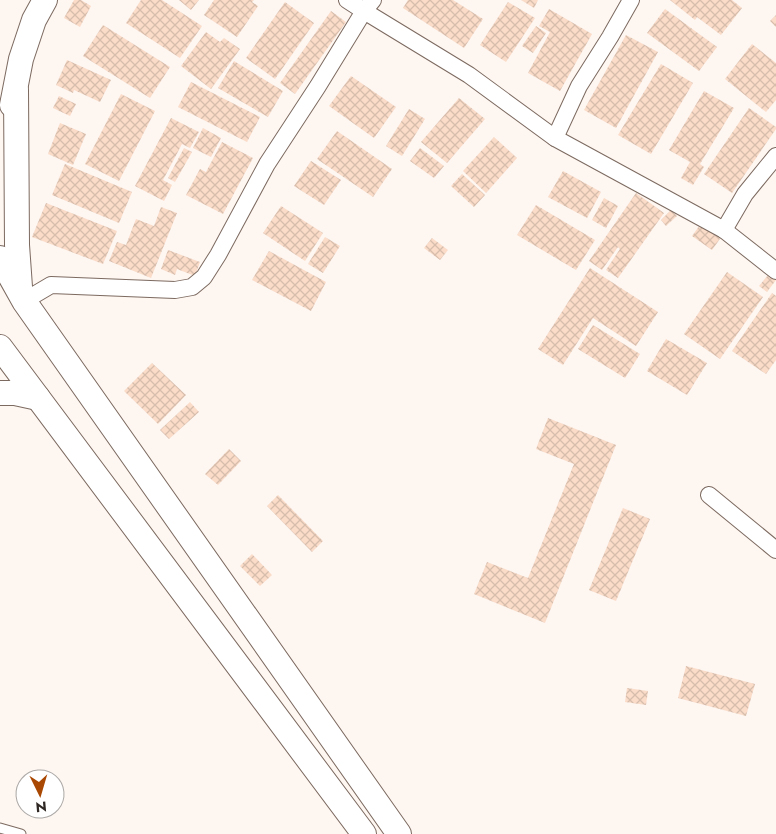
<svg xmlns="http://www.w3.org/2000/svg" width="776" height="834" viewBox="0 0 776 834" font-family="Jost,sans-serif">
<style>
.building{fill:url(#building-cross-hatch)}
.lines{fill:none;stroke-linecap:round;stroke-linejoin:round}
.service-casing{stroke:#7c6a60;stroke-width:11}
.minor-casing{stroke:#7c6a60;stroke-width:18}
.secondary-casing{stroke:#7c6a60;stroke-width:26}
.service{stroke:#fff;stroke-width:9}
.minor{stroke:#fff;stroke-width:16}
.secondary{stroke:#fff;stroke-width:24}
</style>
<defs>
<pattern id="building-cross-hatch" width="8" height="8" patternUnits="userSpaceOnUse" patternTransform="scale(1.25)"><rect width="8" height="8" fill="#fadcc9"/><path d="M0 0l8 8M0 8l8-8" fill="none" stroke="#d7bdac"/></pattern>
</defs>
<rect width="100%" height="100%" fill="#fef6f1"/>
<g class="building">
<polygon points="74,0 81,0 91,6 80,27 64,18"/>
<polygon points="141,0 162,0 202,26 180,58 126,23"/>
<polygon points="179,0 199,0 191,10"/>
<polygon points="214,0 254,0 252,2 258,6 237,37 204,15"/>
<polygon points="408,0 453,0 483,19 464,48 403,8"/>
<polygon points="521,0 538,0 534,8"/>
<polygon points="670,0 732,0 742,8 721,35 697,17 695,20"/>
<polygon points="285,2 314,23 275,79 246,58"/>
<polygon points="508,2 535,18 506,62 480,45"/>
<polygon points="549,9 592,34 560,91 528,73 550,32 539,26"/>
<polygon points="665,9 717,47 699,71 647,33"/>
<polygon points="331,11 346,22 295,94 280,83"/>
<polygon points="776,15 776,27 770,21"/>
<polygon points="103,25 170,67 150,98 83,56"/>
<polygon points="536,26 546,33 533,53 522,46"/>
<polygon points="206,32 220,42 224,38 240,49 211,89 181,66"/>
<polygon points="626,35 658,52 616,128 584,110"/>
<polygon points="752,44 776,63 776,100 766,112 725,79"/>
<polygon points="67,60 111,80 100,102 74,90 73,93 56,85"/>
<polygon points="234,61 283,91 268,117 218,88"/>
<polygon points="661,64 693,83 651,154 618,135"/>
<polygon points="351,76 396,107 374,138 329,106"/>
<polygon points="191,82 260,117 247,142 178,107"/>
<polygon points="704,91 734,108 700,164 704,167 693,185 681,178 690,162 669,150"/>
<polygon points="121,94 155,111 119,181 85,164"/>
<polygon points="59,96 76,104 70,116 53,108"/>
<polygon points="459,98 485,119 447,163 421,142"/>
<polygon points="749,108 776,127 776,129 732,193 704,174"/>
<polygon points="409,109 425,119 402,156 386,146"/>
<polygon points="171,118 199,132 190,148 182,144 163,180 172,185 164,201 135,186"/>
<polygon points="60,123 86,134 73,165 48,154"/>
<polygon points="203,128 221,138 211,157 193,148"/>
<polygon points="337,131 392,169 373,197 317,159"/>
<polygon points="494,137 517,158 486,193 463,171"/>
<polygon points="222,142 253,158 223,214 186,195 200,169 206,172"/>
<polygon points="184,148 192,152 175,182 168,178"/>
<polygon points="420,148 444,166 434,178 410,161"/>
<polygon points="311,161 341,180 324,205 294,186"/>
<polygon points="65,164 132,192 119,223 52,195"/>
<polygon points="563,171 601,192 587,218 548,197"/>
<polygon points="462,174 485,195 474,207 451,186"/>
<polygon points="636,193 664,213 618,278 606,270 620,249 618,247 602,270 589,261"/>
<polygon points="604,198 618,206 606,228 592,220"/>
<polygon points="46,203 117,231 103,264 32,237"/>
<polygon points="536,205 595,240 576,270 517,235"/>
<polygon points="281,206 323,233 305,261 263,233"/>
<polygon points="161,207 177,213 151,278 109,261 117,242 126,245 136,219 154,226"/>
<polygon points="671,210 677,216 666,226 661,220"/>
<polygon points="702,222 722,236 712,250 692,236"/>
<polygon points="325,237 340,246 323,273 308,264"/>
<polygon points="432,238 448,250 440,260 424,248"/>
<polygon points="168,250 200,262 195,276 177,269 175,275 161,269"/>
<polygon points="269,251 326,282 311,311 252,280"/>
<polygon points="590,268 658,312 636,346 593,318 563,365 538,349"/>
<polygon points="727,272 763,297 720,359 684,334"/>
<polygon points="768,275 776,280 767,292 759,286"/>
<polygon points="772,293 776,296 776,360 766,374 732,351"/>
<polygon points="593,325 640,354 625,378 578,349"/>
<polygon points="666,339 707,363 687,395 647,371"/>
<polygon points="152,363 186,395 158,424 124,391"/>
<polygon points="190,402 199,412 169,439 160,430"/>
<polygon points="548,418 616,445 545,623 474,594 487,562 528,578 574,464 536,449"/>
<polygon points="229,449 241,461 218,485 205,474"/>
<polygon points="278,495 323,541 312,552 267,506"/>
<polygon points="623,508 650,519 616,601 589,590"/>
<polygon points="252,554 272,575 260,586 240,566"/>
<polygon points="686,666 755,684 746,716 678,698"/>
<polygon points="627,688 648,691 646,705 625,702"/>
</g>
<g class="lines">
<g class="service-casing">
<polyline id="service" points="0,828 21,834"/>
</g>
<g class="minor-casing">
<g id="minor">
<polyline points="347,0 364,11 469,75 555,138 724,230 776,271"/>
<polyline points="555,138 579,86 610,37 631,0"/>
<polyline points="724,230 745,194 776,156"/>
<polyline points="24,301 51,285 175,290 192,287 204,277 218,255 267,164 318,86 364,11 373,0"/>
<polyline points="709,495 776,550"/>
</g>
</g>
<g class="secondary-casing">
<g id="secondary">
<polyline points="16,90 17,245 20,287"/>
<polyline points="12,105 21,59 34,20 45,0"/>
<polyline points="0,258 24,301 399,834"/>
<polyline points="0,347 364,834"/>
<polyline points="0,393 15,393 38,398"/>
</g>
</g>
<use href="#service" class="service"/>
<use href="#minor" class="minor"/>
<use href="#secondary" class="secondary"/>
</g>
<g transform="translate(40 794) rotate(175)"><circle r="24" fill="#ffffff" stroke="#aca9a7"/>
<path d="M0-4L9 19L0 12L-9 19Z" fill="#a94802"/>
<text y="-8" font-size="14" font-weight="bold" text-anchor="middle" fill="#2f2723">N</text>
</g>
</svg>
